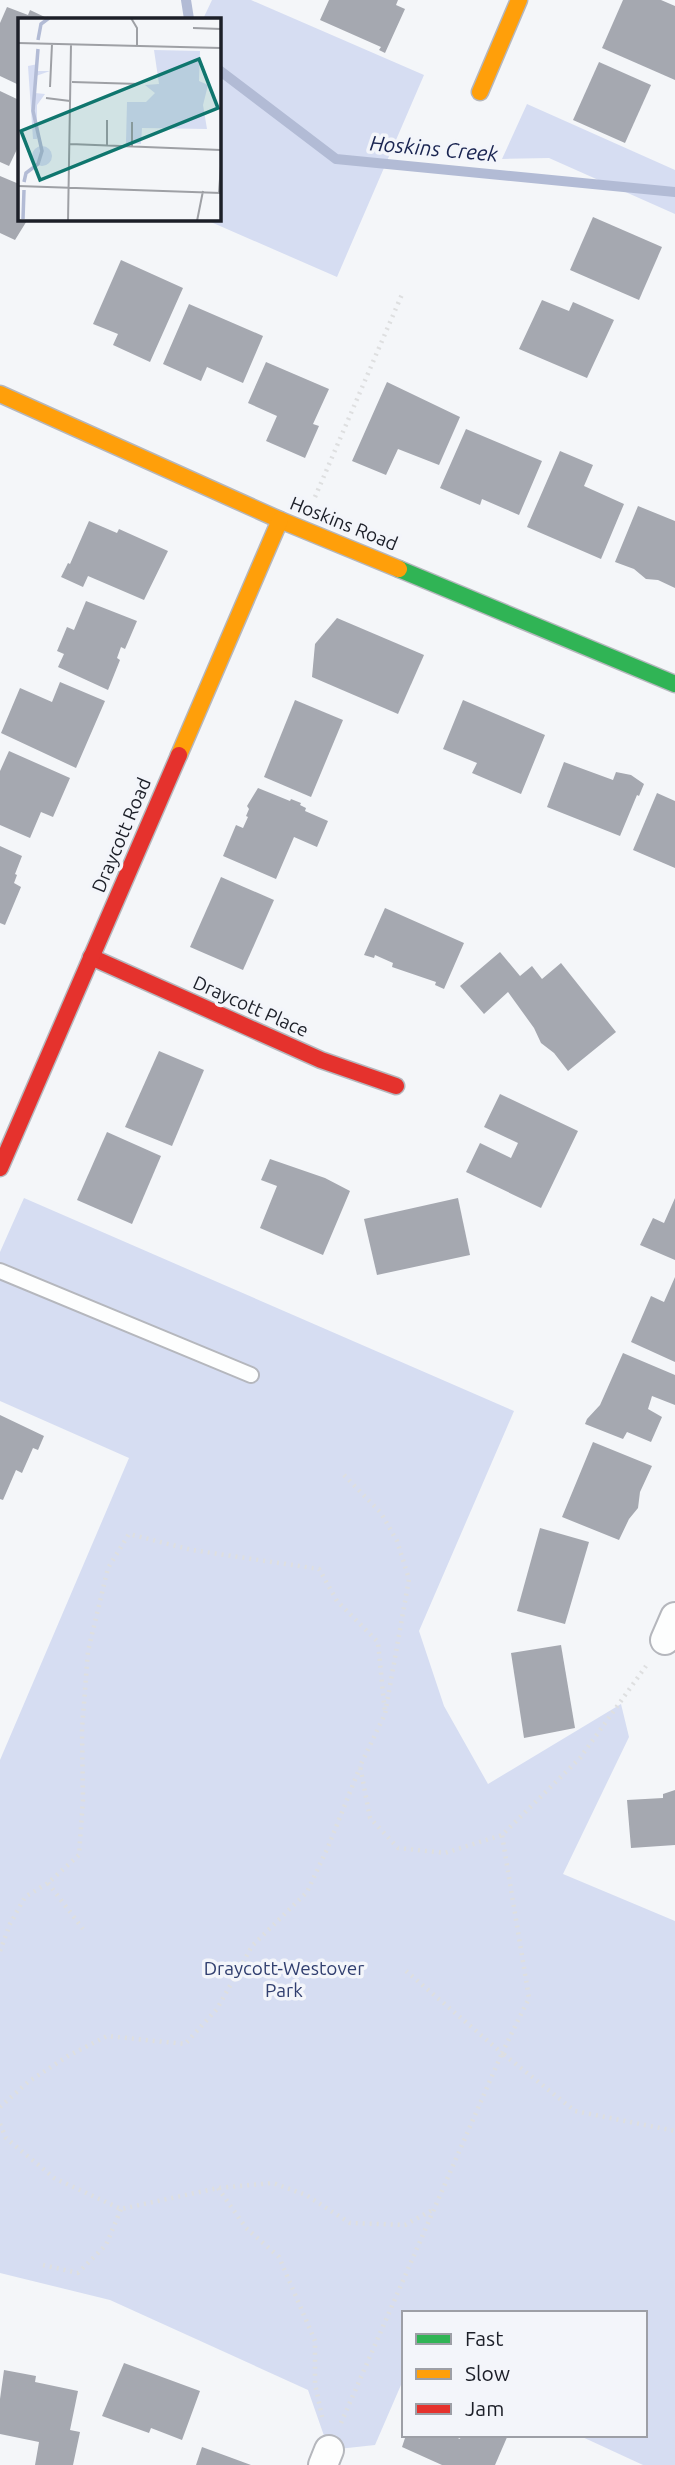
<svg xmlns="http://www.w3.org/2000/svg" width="675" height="2465" viewBox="0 0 675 2465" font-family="Ubuntu,sans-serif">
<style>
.green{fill:#d6ddf2}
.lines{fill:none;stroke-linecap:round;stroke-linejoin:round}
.stream{stroke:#b2bbd5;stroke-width:10}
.building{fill:#a5a8b0}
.lane-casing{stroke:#b5b7bd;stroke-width:18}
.street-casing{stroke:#b5b7bd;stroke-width:32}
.fast-casing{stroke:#b5b7bd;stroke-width:19}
.slow-casing{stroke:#b5b7bd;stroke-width:19}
.jam-casing{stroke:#b5b7bd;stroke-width:19}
.path{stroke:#dedfe0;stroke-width:4.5;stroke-dasharray:2 5;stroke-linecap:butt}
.lane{stroke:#fdfefe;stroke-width:14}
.street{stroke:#fdfefe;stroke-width:28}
.fast{stroke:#30b455;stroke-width:16}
.slow{stroke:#ff9f0a;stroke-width:16}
.jam{stroke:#e5322d;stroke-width:16}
.labels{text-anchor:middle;stroke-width:7;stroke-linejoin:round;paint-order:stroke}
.street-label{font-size:19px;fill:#1c1f28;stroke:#f3f5fa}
.park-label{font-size:19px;fill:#313f6f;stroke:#f3f5fa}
.water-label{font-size:21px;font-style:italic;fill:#192451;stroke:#f3f5fa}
.inset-river{fill:none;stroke:#b2bbd5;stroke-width:3.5}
.inset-road{fill:none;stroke:#9ea0a5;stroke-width:2}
.view{fill:#0f766e;fill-opacity:0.15;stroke:#0f766e;stroke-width:3.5}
.inset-edge{fill:none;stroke:#1c1f28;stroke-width:3.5}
</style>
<rect width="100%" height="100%" fill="#f4f6f9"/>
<g class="green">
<polygon points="212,0 251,0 424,75 337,277 204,219 219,219 219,19 203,19"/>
<polygon points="527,104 675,170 675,214 549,158 502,159"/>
<polygon points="24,1198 514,1411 419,1631 444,1706 488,1784 621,1704 629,1737 563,1874 675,1921 675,2465 643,2465 578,2435 645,2435 645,2313 404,2313 404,2378 375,2445 329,2450 308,2390 110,2300 0,2273 0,1760 129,1458 0,1401 0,1252"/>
</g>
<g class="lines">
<g class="stream">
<polyline points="186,0 189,19"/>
<polyline points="219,70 336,159 675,192"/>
</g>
</g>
<g class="building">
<polygon points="329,0 398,0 396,5 405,9 385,53 379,50 381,47 320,20"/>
<polygon points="623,0 661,0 675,6 675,80 602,48"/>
<polygon points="7,7 28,15 30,10 49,19 19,19 19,85 0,76 0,23"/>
<polygon points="599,62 651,85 625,143 573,120"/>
<polygon points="0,91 19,100 19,145 9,166 0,162"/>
<polygon points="0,176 19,184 19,219 28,219 15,240 0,233"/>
<polygon points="593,217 662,247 639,300 570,270"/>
<polygon points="121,260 183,288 150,362 113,345 118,334 93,324"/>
<polygon points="542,300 569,311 573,302 614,320 587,378 519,349"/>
<polygon points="189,304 263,336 243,383 207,367 201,381 163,364"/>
<polygon points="266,362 329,389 313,424 319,426 305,458 266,441 277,416 248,403"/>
<polygon points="387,382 460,417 439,465 398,449 386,475 352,461"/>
<polygon points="466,429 542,461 519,515 482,499 480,505 440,488"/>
<polygon points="560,451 593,465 584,486 624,504 601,559 527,527"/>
<polygon points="638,506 675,521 675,588 658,580 646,579 634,569 615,562"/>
<polygon points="89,521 117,533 119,529 168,551 144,600 88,576 83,587 61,577 68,563 70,564"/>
<polygon points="86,601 137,621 125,649 121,647 117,658 120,660 108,690 58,667 64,654 57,651 67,627 74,630"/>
<polygon points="337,618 424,655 398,714 312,677 315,644"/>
<polygon points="60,682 105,701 76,768 1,733 20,688 52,702"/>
<polygon points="295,700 343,720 311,797 264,777"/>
<polygon points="463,700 545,735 521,794 472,773 477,763 443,749"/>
<polygon points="9,751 70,778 53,817 41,812 30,838 0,825 0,771"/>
<polygon points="564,762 613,780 616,772 631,775 644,784 639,796 637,795 620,836 547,807"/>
<polygon points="258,788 290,801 291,799 301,803 300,805 306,808 305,811 328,821 317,847 294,837 276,879 223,856 236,825 243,828 248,817 246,816 249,809 247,806"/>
<polygon points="657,793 675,801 675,868 633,850"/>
<polygon points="0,846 22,856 15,874 17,875 14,883 21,887 5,925 0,923"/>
<polygon points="221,877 274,900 243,970 190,947"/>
<polygon points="385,908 464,943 444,989 435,985 436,982 392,967 393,963 375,955 374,958 364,955"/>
<polygon points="500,952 520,976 532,966 542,979 561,963 616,1032 568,1071 554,1053 541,1043 534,1028 508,992 484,1014 460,986"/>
<polygon points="159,1051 204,1070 172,1146 125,1127"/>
<polygon points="500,1094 578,1131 541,1208 466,1172 480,1143 511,1158 518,1143 484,1127"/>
<polygon points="107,1132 161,1156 132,1224 77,1200"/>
<polygon points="270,1159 325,1178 350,1191 323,1255 260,1228 277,1186 261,1180"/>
<polygon points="458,1198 470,1255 377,1275 364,1219"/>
<polygon points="675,1198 675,1260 640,1245 653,1218 664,1223"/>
<polygon points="675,1277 675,1362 631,1342 651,1296 664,1302"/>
<polygon points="623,1353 675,1375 675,1405 652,1396 648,1409 662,1417 651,1442 627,1432 623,1439 585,1424 587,1419 600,1405"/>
<polygon points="0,1415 44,1436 38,1450 33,1448 22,1473 16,1470 3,1500 0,1499"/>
<polygon points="593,1442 652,1466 640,1492 638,1508 629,1519 619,1540 562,1517"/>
<polygon points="540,1528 589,1542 565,1624 517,1611"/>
<polygon points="561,1645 575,1728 524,1738 511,1653"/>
<polygon points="675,1790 675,1845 631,1848 627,1800 663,1798 663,1794"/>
<polygon points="124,2363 200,2391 182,2440 151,2428 149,2433 102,2416"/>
<polygon points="4,2370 36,2376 35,2382 78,2391 70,2430 80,2432 73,2465 35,2465 39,2442 0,2434 0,2399"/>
<polygon points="406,2435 451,2435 460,2439 461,2435 508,2435 495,2465 442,2465 402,2447"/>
<polygon points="202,2447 251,2465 196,2465"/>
</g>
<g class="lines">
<g class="lane-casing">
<polyline id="lane" points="0,1271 251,1375"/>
</g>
<g class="street-casing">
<g id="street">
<polyline points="665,1640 675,1617"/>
<polyline points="323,2465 329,2450"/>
</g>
</g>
<g class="fast-casing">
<polyline id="fast" points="399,569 675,684"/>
</g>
<g class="slow-casing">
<g id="slow">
<polyline points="480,92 519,0"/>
<polyline points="0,394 280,520 399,569"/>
<polyline points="179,755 280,520"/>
</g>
</g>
<g class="jam-casing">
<g id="jam">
<polyline points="91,957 321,1060 396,1086"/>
<polyline points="0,1168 179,755"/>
</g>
</g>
<g class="path">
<polyline points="315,497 403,292"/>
<polyline points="344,1475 381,1513 397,1541 409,1579 385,1714 360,1766 370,1818 398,1848 445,1853 502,1835 580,1758 646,1666"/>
<polyline points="48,1883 83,1929"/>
<polyline points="0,1951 10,1924 25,1897 48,1883 79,1855 83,1800 82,1729 88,1651 108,1568 129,1534 192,1550 319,1569 337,1601 378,1642 385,1714"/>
<polyline points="406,1971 502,2053 529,1998 502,1835"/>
<polyline points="0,2107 28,2082 68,2056 107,2036 185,2044 217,2009 252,1946 307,1892 328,1847 360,1767"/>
<polyline points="0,2124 6,2138 54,2178 121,2209 218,2188 273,2183 306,2195 350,2223 405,2225 434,2209"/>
<polyline points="218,2188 246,2228 279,2257 315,2341 315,2384 323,2421"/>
<polyline points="43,2265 78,2273 106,2245 121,2209"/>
<polyline points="341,2423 502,2053 575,2111 675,2131"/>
</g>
<use href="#lane" class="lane"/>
<use href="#street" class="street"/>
<use href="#fast" class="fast"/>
<use href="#slow" class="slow"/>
<use href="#jam" class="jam"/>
</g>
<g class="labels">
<g class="street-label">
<text transform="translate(344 523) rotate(22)" y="7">Hoskins Road</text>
<text transform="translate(121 835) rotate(-67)" y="7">Draycott Road</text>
<text transform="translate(251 1006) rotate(24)" y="7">Draycott Place</text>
</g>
<g class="park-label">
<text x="284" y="1975">Draycott-Westover<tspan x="284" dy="22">Park</tspan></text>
</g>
<g class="water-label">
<text transform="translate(434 149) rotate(5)" y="7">Hoskins Creek</text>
</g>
</g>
<g transform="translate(18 18)">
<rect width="203" height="203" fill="#f4f6f9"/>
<path d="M136 32 182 33 181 63 190 67 185 87 189 111 124 110 123 126 108 125 109 84H128L137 75 127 67 141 66ZM20 46V53H32L18 58 17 75 27 76 19 87V121H15L10 48ZM14 138a10 10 0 1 1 20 0a10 10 0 1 1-20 0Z" fill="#d6ddf2"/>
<path class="inset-river" d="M20 22 23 6 31 0M6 164 8 155 20 146 24 133 15 93 20 31M5 201 6 172"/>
<path class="inset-road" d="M113 0 119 10V28M175 10 203 11M0 25 203 30M54 64 121 66M32 69 34 26M28 80 52 83M52 126 203 132M89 127V102M114 128V104M0 168 203 175M201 174 203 148M50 203 53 26M179 203 185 173"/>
<path class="view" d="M181 41 200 90 22 162 3 113Z"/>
<rect width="203" height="203" class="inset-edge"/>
</g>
<rect x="402" y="2311" width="245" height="126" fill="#f3f5fa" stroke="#9d9fa6" stroke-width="2"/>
<rect x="416" y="2334" width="35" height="10" fill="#30b455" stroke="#9d9fa6" stroke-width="2"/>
<text x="465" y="2346" font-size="21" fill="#1c1f28">Fast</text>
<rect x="416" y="2369" width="35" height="10" fill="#ff9f0a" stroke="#9d9fa6" stroke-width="2"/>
<text x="465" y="2381" font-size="21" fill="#1c1f28">Slow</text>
<rect x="416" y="2404" width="35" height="10" fill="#e5322d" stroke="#9d9fa6" stroke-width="2"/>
<text x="465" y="2416" font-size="21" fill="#1c1f28">Jam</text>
</svg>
